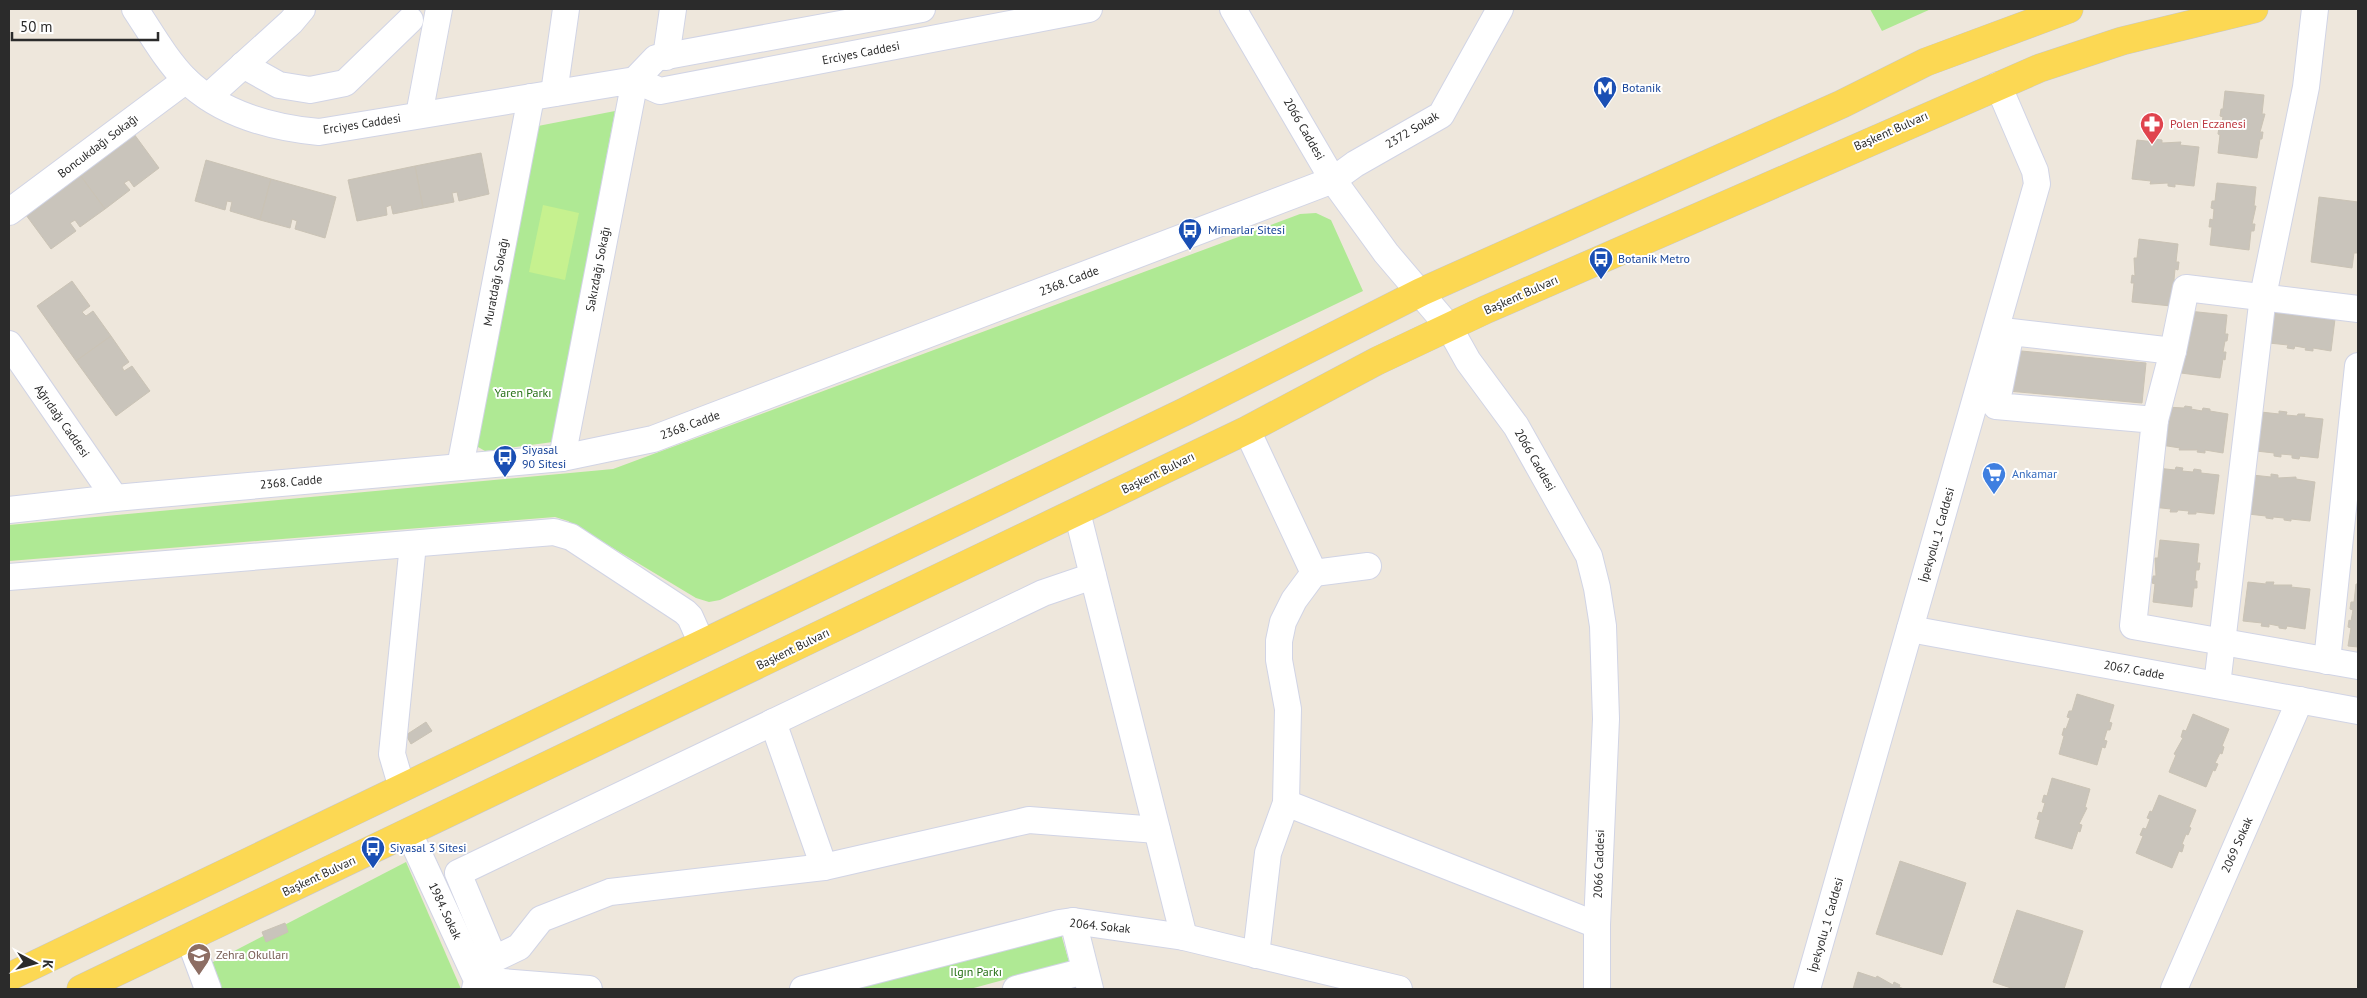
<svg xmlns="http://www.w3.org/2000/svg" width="2367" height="998" viewBox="0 0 2367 998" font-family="'PT Sans',sans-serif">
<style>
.green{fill:#afe994}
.pitch{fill:#c6f18f}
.building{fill:#c9c4bb;stroke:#cac3b5}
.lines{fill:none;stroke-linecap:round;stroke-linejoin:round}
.minor-casing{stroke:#d1d4e5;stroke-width:28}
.major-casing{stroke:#c8c8c8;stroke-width:29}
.minor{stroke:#fff;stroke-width:26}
.major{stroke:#fcd853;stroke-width:28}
.labels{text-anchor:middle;stroke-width:4;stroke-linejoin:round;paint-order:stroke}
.street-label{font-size:12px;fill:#2b2b2b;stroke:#fff}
.transit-label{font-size:12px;fill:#164399;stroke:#fff;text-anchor:start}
.health-label{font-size:12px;fill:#be3a42;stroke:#fff;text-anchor:start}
.park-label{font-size:12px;fill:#256f14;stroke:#fff}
.shop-label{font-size:12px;fill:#366cbe;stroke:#fff;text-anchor:start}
.education-label{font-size:12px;fill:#785e54;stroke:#fff;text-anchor:start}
</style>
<rect width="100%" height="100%" fill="#eee7dc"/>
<g class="green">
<polygon points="1870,9 1931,9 1882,31"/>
<polygon points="615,111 553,442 485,451 478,447 476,439 538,126"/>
<polygon points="1316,213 1331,220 1363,291 720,600 709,602 696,598 568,521 555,517 9,561 9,525 613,469 1300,214"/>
<polygon points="406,862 461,989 222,989 211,963"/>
<polygon points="1061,934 1069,962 970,989 856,989"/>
</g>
<polygon class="pitch" points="543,205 579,213 565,280 529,272"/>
<g class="building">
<polygon points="2225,91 2264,95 2262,114 2265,114 2260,132 2263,132 2262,139 2260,139 2257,158 2218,153 2220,135 2218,134 2219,127 2221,127 2223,117 2220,116 2221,109 2223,109"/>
<polygon points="134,134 159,168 134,187 129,180 124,183 130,190 105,209 80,175"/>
<polygon points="2155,139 2162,140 2162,143 2181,142 2180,145 2199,147 2194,186 2175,184 2175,187 2168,186 2168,183 2150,184 2151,181 2132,179 2137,140 2155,142"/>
<polygon points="481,153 489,194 459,201 457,192 452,193 454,202 423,208 415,166"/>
<polygon points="206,160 271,179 260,220 230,211 232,202 227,201 225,210 195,201"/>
<polygon points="415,166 423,208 393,214 391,205 386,207 387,215 357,221 348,180"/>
<polygon points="80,175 105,209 80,227 75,220 70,223 76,231 51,249 26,215"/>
<polygon points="271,179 336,197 325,238 295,229 297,221 292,219 290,228 260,220"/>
<polygon points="2217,183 2256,187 2254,206 2256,206 2252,224 2255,224 2254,231 2251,231 2249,250 2210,245 2212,227 2209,227 2210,219 2213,220 2214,209 2211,208 2212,201 2215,201"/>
<polygon points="2319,197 2358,202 2358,253 2354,253 2352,268 2311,262"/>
<polygon points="2139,239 2178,244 2176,262 2179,262 2178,270 2175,269 2174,280 2177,281 2171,306 2132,302 2134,283 2131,283 2132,275 2135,276 2134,258 2137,258"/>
<polygon points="72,281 90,306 82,312 86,316 93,311 111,336 76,361 37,306"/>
<polygon points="2274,304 2336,311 2331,351 2313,348 2313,351 2305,350 2306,348 2295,346 2294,349 2287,348 2288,345 2269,343"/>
<polygon points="2188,311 2227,315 2225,334 2228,334 2227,341 2225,341 2223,352 2226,352 2225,360 2223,359 2220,378 2181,373"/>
<polygon points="111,336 129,362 122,367 124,371 132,366 150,391 116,416 76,361"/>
<polygon points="2011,350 2146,363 2142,403 2008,391"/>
<polygon points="2185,406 2192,407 2191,409 2202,411 2203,408 2210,409 2210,411 2228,414 2223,453 2205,450 2205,453 2197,452 2198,450 2179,450 2180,448 2161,445 2166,407 2184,408"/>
<polygon points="2279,411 2287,412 2286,415 2297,416 2298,414 2305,414 2304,417 2323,419 2318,458 2300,456 2299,459 2292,458 2292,455 2281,454 2281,457 2274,456 2274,453 2256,451 2261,412 2279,414"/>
<polygon points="2176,467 2183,468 2182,471 2193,472 2194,469 2201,470 2201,473 2219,475 2214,514 2196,512 2196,514 2188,514 2189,511 2178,510 2177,512 2170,512 2171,509 2152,507 2157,468 2175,470"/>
<polygon points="2271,474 2278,475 2278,478 2296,477 2296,479 2315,482 2310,521 2291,519 2291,521 2284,520 2284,518 2273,517 2273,519 2266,518 2266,516 2248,514 2252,475 2271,477"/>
<polygon points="2160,540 2199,544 2197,563 2200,563 2199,570 2196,570 2195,581 2197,581 2197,588 2194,588 2192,607 2153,602 2155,584 2152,583 2153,576 2156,576 2155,558 2158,558"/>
<polygon points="2248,582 2266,584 2266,582 2274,582 2273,585 2292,585 2291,587 2310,589 2305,629 2287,626 2286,629 2279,628 2279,626 2269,624 2269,627 2261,626 2262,623 2243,621"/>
<polygon points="2356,584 2358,584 2358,647 2348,646 2351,628 2348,627 2349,620 2351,621 2353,610 2350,609 2351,602 2354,602"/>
<polygon points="2077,694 2114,705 2109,722 2112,723 2110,730 2107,730 2104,740 2107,741 2105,748 2102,747 2097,765 2059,754 2064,736 2062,735 2064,728 2066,729 2070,718 2067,717 2069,711 2072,711"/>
<polygon points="2193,714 2229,729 2222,746 2224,747 2222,754 2220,753 2215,763 2218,764 2215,771 2213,770 2206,787 2169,772 2176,755 2174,754 2183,738 2181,737 2183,730 2186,731"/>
<polygon points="426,722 432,731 411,744 406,735"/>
<polygon points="2052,778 2090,789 2085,807 2087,808 2079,824 2082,825 2080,832 2078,831 2072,849 2035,838 2040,820 2037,819 2039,812 2042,813 2045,803 2042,802 2044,795 2047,796"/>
<polygon points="2159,795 2196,810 2189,827 2191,828 2188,835 2186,834 2182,844 2184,845 2182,852 2179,851 2172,868 2136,853 2143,836 2140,835 2143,828 2146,829 2150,819 2147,818 2150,811 2152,812"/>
<polygon points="1900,861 1966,883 1942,955 1876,934"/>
<polygon points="2017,910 2083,931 2064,989 2014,989 1993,982"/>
<polygon points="285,923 288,932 266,942 262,932"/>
<polygon points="1858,972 1876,978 1877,976 1893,985 1894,982 1900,985 1899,987 1904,989 1853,989"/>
</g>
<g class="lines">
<g class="minor-casing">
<g id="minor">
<path d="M135 9C151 33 166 60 186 80 221 114 273 128 319 132L635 80 562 458"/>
<polyline points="922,9 656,58 635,80 660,91 1089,9"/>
<polyline points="1233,9 1333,180 1386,253 1449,327 1468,361 1516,426 1589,556 1597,588 1603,626 1606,719 1597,925 1597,989"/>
<polyline points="666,57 673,9"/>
<polyline points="243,65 279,85 310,90 345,83 410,20"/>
<polyline points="554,93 566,9"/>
<polyline points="208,97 291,22 302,9"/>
<polyline points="419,115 439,9"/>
<polyline points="9,212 186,80"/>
<polyline points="9,344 115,498"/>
<polyline points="2173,351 2011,332 1996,406 2155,420 2133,626 2358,666"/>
<polyline points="2155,420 2173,351 2186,288 2358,309"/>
<polyline points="1247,430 1314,573 1294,600 1283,622 1279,641 1279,660 1288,709 1286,803 1268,853 1256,955"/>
<polyline points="460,467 531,97"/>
<polyline points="9,510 115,498 562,458 653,439 1333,180 1355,164 1441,115 1500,9"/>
<polyline points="1077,512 1184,937"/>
<polyline points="1314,573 1368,566"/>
<polyline points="1093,576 1043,593 458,873 494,959 519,947 541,919 610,892 824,867 1029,820 1157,830"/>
<polyline points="9,577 554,532 571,537 685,612 690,617 702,644"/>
<polyline points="1910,629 2358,711"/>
<polyline points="2327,661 2358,366"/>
<polyline points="2217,685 2263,296 2306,87 2315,9"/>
<polyline points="773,722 824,867"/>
<polyline points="402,788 392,754 413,544"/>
<polyline points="1286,803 1597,925"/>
<polyline points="409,833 477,980 475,989"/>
<polyline points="1073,921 1090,989"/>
<polyline points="189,938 208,989"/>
<polyline points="477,980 589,989"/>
<polyline points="803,989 1059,923 1073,921 1184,937 1399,989"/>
<polyline points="1016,989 1085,971"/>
<polyline points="1807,989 2037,184 2035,171 1998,85"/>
<polyline points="2174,989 2300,700"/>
</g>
</g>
<g class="major-casing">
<g id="major">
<polyline points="9,977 1184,412 1421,292 1842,104 1926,62 2069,9"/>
<polyline points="81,989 1247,430 1377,361 1485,310 2040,68 2122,41 2254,9"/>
</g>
</g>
<use href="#minor" class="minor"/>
<use href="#major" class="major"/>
</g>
<defs>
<g id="metro-pin" transform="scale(1.25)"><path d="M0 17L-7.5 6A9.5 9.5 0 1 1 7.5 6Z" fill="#1a4fb4" stroke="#fff"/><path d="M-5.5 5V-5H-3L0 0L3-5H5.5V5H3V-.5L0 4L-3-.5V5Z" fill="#fff"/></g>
<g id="pharmacy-pin" transform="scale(1.25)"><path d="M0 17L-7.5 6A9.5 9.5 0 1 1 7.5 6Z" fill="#e0444e" stroke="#fff"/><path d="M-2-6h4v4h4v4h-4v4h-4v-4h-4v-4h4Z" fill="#fff"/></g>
<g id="bus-pin" transform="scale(1.25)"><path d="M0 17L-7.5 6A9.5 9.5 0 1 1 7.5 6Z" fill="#1a4fb4" stroke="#fff"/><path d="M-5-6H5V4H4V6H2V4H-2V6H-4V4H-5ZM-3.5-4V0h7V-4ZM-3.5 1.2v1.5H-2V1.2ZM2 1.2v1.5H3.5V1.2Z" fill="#fff"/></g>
<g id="supermarket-pin" transform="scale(1.25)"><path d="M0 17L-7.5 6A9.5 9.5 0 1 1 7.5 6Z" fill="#3f7fe0" stroke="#fff"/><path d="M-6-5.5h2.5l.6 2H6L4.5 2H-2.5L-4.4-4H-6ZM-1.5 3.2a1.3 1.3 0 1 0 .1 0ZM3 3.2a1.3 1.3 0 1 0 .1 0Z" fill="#fff"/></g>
<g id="school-pin" transform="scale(1.25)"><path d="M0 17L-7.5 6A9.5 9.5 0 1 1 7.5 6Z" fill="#8d6e63" stroke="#fff"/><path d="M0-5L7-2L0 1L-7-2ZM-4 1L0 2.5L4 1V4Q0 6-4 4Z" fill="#fff"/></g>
</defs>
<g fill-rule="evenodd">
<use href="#metro-pin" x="1605" y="88"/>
<use href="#pharmacy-pin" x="2152" y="124"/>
<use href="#bus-pin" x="1190" y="230"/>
<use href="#bus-pin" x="1601" y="259"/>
<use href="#bus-pin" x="505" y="457"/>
<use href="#supermarket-pin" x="1994" y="474"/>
<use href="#bus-pin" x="373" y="848"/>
<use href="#school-pin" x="199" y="955"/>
</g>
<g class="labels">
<g class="street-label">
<text transform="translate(861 53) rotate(-11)" y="4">Erciyes Caddesi</text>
<text transform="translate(362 124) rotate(-9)" y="4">Erciyes Caddesi</text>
<text transform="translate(1304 129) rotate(60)" y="4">2066 Caddesi</text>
<text transform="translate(1412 130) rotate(-31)" y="4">2372 Sokak</text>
<text transform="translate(1891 131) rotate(-24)" y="4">Başkent Bulvarı</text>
<text transform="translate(98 146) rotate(-37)" y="4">Boncukdağı Sokağı</text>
<text transform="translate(598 269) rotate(-79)" y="4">Sakızdağı Sokağı</text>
<text transform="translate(1069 281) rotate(-21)" y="4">2368. Cadde</text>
<text transform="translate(496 282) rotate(-79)" y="4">Muratdağı Sokağı</text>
<text transform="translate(1521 295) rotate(-24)" y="4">Başkent Bulvarı</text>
<text transform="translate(62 421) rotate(55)" y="4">Ağrıdağı Caddesi</text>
<text transform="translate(690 425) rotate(-20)" y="4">2368. Cadde</text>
<text transform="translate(1535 460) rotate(60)" y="4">2066 Caddesi</text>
<text transform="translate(1158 473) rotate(-26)" y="4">Başkent Bulvarı</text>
<text transform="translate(291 482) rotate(-5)" y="4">2368. Cadde</text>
<text transform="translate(1937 535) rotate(-74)" y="4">İpekyolu_1 Caddesi</text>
<text transform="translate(793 649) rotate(-26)" y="4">Başkent Bulvarı</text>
<text transform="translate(2134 670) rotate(10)" y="4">2067. Cadde</text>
<text transform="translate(2237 845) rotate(-66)" y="4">2069 Sokak</text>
<text transform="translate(1599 864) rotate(-88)" y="4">2066 Caddesi</text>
<text transform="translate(319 876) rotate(-25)" y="4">Başkent Bulvarı</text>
<text transform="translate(445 911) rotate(65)" y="4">1984. Sokak</text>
<text transform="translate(1826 925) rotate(-74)" y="4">İpekyolu_1 Caddesi</text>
<text transform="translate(1100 926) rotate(6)" y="4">2064. Sokak</text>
</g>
<g class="transit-label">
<text x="1622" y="92">Botanik</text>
<text x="1208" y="234">Mimarlar Sitesi</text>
<text x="1618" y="263">Botanik Metro</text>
<text x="522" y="454">Siyasal<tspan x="522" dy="14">90 Sitesi</tspan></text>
<text x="390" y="852">Siyasal 3 Sitesi</text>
</g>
<g class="health-label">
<text x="2170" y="128">Polen Eczanesi</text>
</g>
<g class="park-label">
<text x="523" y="397">Yaren Parkı</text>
<text x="976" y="976">Ilgın Parkı</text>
</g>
<g class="shop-label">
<text x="2012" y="478">Ankamar</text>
</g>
<g class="education-label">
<text x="216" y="959">Zehra Okulları</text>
</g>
</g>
<rect width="2367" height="998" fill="none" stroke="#2b2b2b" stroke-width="20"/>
<g transform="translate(35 963) rotate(96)" stroke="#ffffff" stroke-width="4" paint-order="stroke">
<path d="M0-4L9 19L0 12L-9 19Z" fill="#2b2b2b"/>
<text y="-8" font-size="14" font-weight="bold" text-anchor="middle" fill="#2b2b2b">K</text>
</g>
<path d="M12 32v8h146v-8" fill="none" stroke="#2b2b2b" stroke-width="2.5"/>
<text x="20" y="32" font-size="15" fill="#2b2b2b" stroke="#ffffff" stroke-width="4" paint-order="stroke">50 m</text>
</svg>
